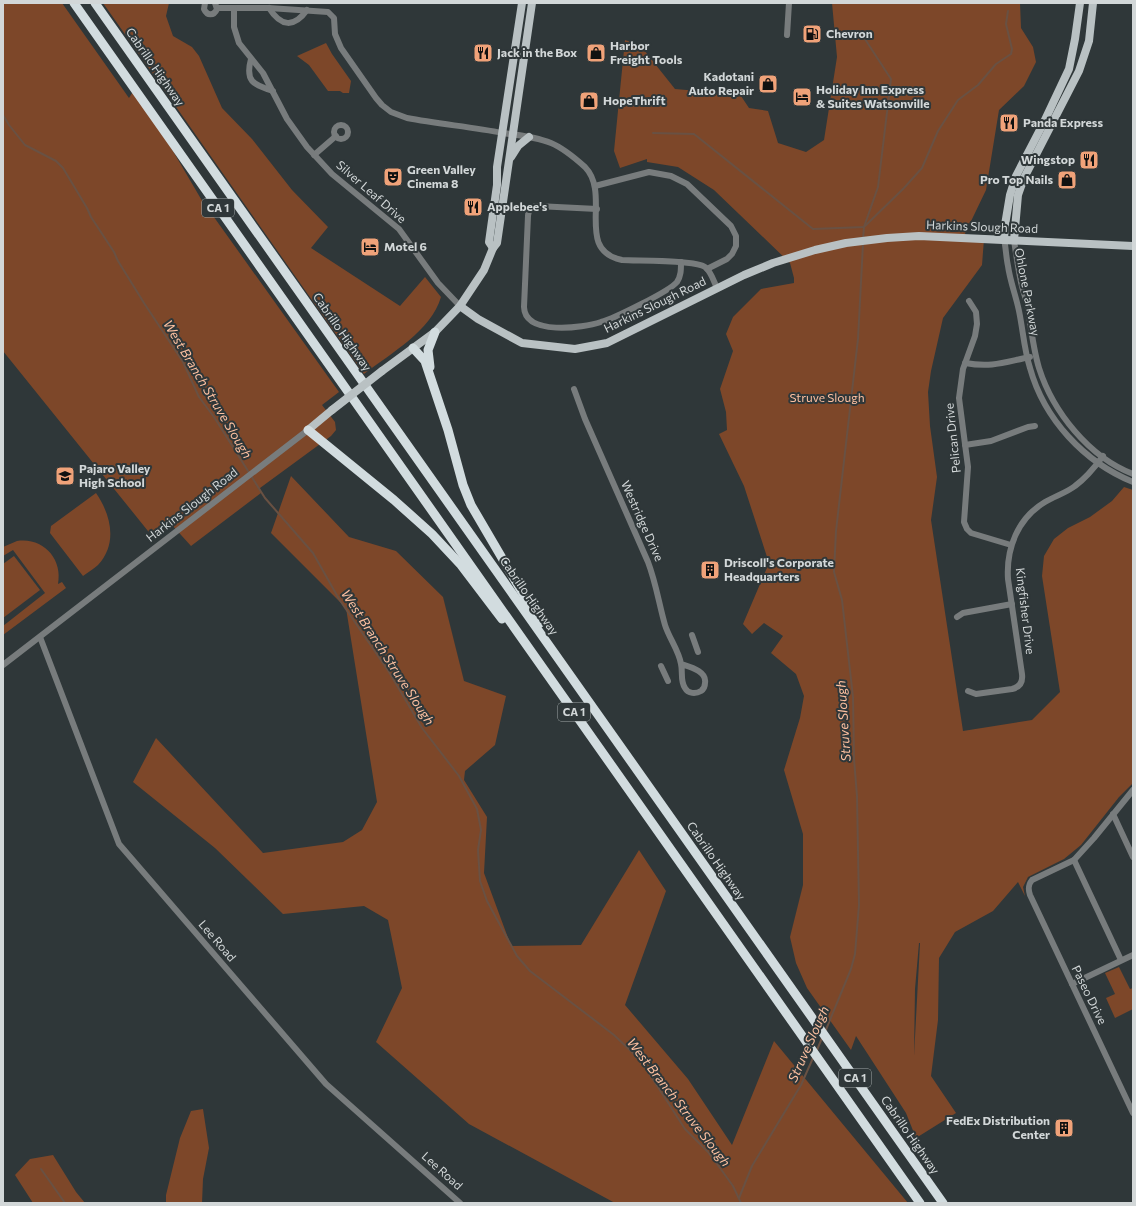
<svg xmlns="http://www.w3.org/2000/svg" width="1136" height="1206" viewBox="0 0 1136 1206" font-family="Commissioner,sans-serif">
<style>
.green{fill:#7d4729;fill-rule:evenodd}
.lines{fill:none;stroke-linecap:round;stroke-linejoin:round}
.stream{stroke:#695143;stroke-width:2}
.minor{stroke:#787c7d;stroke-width:6}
.major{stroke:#b9c1c3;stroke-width:8}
.highway{stroke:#d2dcdf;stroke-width:9}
.major-bridge{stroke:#b9c1c3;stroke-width:8}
.labels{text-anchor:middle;stroke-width:4;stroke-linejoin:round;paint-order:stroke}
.shield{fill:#2f3739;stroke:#a1a7a8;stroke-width:1}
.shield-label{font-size:11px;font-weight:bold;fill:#d2d7d8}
.poi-label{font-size:12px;font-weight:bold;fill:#d2d7d8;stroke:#2f3739;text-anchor:start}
.street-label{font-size:12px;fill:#d2d7d8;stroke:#2f3739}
.park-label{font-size:12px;fill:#fec1a1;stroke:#2f3739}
.water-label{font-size:13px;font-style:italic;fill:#fdc0a0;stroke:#2f3739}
</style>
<rect width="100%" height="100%" fill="#2f3739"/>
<g class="green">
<polygon points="3,3 62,3 129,98 134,90 156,122 201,199 339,392 322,405 335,422 336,430 331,436 260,488 261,493 191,546 172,525 163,532 152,536 3,351"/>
<path d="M103 3H169L166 16 173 36 192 47 199 56 222 108 252 139 292 190 328 227 311 248 400 306 425 277 441 297C431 331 391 353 364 374Z"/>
<path d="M832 3H1020L1021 28 1033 47 1036 62 1024 86 999 110 986 190 962 240 984 239 982 265 943 318 931 371 928 392 930 426 937 477 931 520 963 731 1032 720 1060 692 1042 576 1044 556 1054 539 1068 528 1090 517 1112 501 1124 487 1133 490V783L1119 797 1081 845 1064 859 1028 877 1023 887 1025 896 1018 882 993 911 955 932 939 958 938 1020 931 1076 956 1113 916 1138 906 1113 856 1036 851 1050 807 988 796 963 790 937 803 885V834L784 770 800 718 804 696 796 674 771 653 783 636 764 623 752 634 743 624 769 563 744 486 719 434 727 430 726 412 720 389 733 351 726 334 733 317 761 289 794 283V278L790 263 714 190 678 167 647 162V159L620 168 614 151 625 40 640 45 675 89 698 91 737 90 749 108 768 111 778 143 806 152 824 140 837 57ZM919 943H920L914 1056 915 989Z"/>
<polygon points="326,43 332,54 351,81 349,93 343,93 340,91 328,91 309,65 297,56"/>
<polygon points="291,476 349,537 396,551 443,597 464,681 506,696 495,745 465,771 464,780 487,817 484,873 511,946 581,945 639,850 666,891 625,1005 688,1079 732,1145 774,1041 908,1203 615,1203 469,1124 376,1042 402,988 388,920 364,906 283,914 215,848 133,782 156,738 263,853 343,842 362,830 377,802 346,608 271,533"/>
<path d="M96 493C111 515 118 543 98 565 94 569 88 572 83 576L50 533 51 526Z"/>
<path d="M17 541C43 537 63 559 58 584L62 582 66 588 3 635V626L45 593 13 550 3 556V547Z"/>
<polygon points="14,556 40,590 3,618 3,564"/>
<polygon points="1119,967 1130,989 1133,988 1133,1009 1115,1018 1106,998 1115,994 1105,973"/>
<polygon points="203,1109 209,1148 203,1179 202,1203 166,1203 166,1195 180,1138 191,1111"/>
<polygon points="53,1155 76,1192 85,1203 33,1203 15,1175 30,1159"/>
</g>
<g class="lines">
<g class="stream">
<polyline points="3,115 9,125 25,145 56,161 63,168 87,208 91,217 114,252 118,261 144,303 183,362 199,397 214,417 265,498 313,553 339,599 389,672 422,728 459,776 477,809 481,830 478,850 480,881 487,901 517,956 530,971 614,1035 634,1054 645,1067 685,1129 708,1152 720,1168 733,1186 741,1203"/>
<polyline points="653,133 694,134 813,229 864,227 878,187 891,79 861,33"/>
<polyline points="863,239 864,227 904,188 922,168 938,131 958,100 978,85 996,64 1011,54 1012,49 1006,24 1008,11"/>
<polyline points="825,1032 851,969 855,954 859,905 857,796 854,759 853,697 842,600 834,572 836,531 858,339 863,244"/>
<polyline points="817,1050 822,1038"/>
<polyline points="41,1169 65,1203"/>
<polyline points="739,1198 752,1166 801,1085 813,1058"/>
</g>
<g class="minor">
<path d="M205 3 204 9C207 16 214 16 217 9L215 3"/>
<path d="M217 8H269L328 12 334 18 335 34 341 48 376 98 382 105 391 112 407 118C439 124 472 127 503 133 519 135 536 137 551 143 563 148 575 158 585 167 612 195 574 250 622 260 638 261 696 260 705 267 711 271 714 282 717 288"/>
<polyline points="234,8 234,27 239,43 263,73 287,119 307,147 332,174 399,229 438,283 460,306"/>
<path d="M269 8C281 27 294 28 307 10"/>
<polyline points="787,35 789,3"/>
<path d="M251 59C245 81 253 85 273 91"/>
<circle cx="341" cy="132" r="7"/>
<polyline points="314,155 336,136"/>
<polyline points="595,186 649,172 671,176 687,184 731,226 736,236 736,246 732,254 727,259 707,269"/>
<path d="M597 209 537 206C531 207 528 210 528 216L524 307C525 336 583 328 601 322 613 319 670 291 677 282 681 276 681 270 681 262"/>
<path d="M1004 239C1006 248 1006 257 1008 266 1010 281 1016 296 1019 311 1023 330 1024 349 1030 368 1044 419 1084 462 1133 482"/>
<path d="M1014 240C1016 254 1018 268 1021 282 1023 291 1026 299 1028 308 1031 328 1033 348 1039 368 1053 412 1089 457 1133 474"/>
<polyline points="969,301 976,312 977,324 975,336 963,369 959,398 968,467 964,522 967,529 971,533 1011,545"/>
<path d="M965 363C992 368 1005 362 1030 357"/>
<path d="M574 389 585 419 648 562C656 583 659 604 665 625 669 638 679 651 681 664 683 672 680 681 685 688 688 694 696 694 701 691 704 689 705 686 705 683 707 671 690 667 681 664"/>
<polyline points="965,445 991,441 1028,427 1035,426"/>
<polyline points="957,617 963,613 1012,604"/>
<polyline points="692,635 698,652"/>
<polyline points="40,637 119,844 326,1084 460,1203"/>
<polyline points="3,665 308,430"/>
<polyline points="661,666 668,681"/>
<path d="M968 691 976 694 1012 689C1020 687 1023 682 1022 674L1008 579C1006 548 1018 518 1045 502 1055 496 1066 493 1075 486 1086 478 1095 467 1103 456"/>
<path d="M1133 790 1094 838 1074 860 1032 880C1028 885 1028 889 1030 895L1133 1113"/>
<polyline points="1113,814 1133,857"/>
<polyline points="1074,860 1121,960"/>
<polyline points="1072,984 1133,955"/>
</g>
<g class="major">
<polyline points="511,157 518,146 529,137"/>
<polyline points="1004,239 1005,225 1010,195 1016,176 1044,122 1069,69 1075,39 1080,3"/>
<polyline points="1014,240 1018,195 1024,178 1079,71 1089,41 1093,3"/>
<polyline points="493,248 489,242 497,185 497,167 522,3"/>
<polyline points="460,306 478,319 522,343 575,349 607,343 744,275 773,263 815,250 846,243 887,238 919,236 1133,246"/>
<polyline points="382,371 435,332 460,306 484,270 493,248 497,243 532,3"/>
<polyline points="308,430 332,410"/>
</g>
<g class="highway">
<polyline points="74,3 920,1203"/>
<polyline points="95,3 943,1203"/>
<polyline points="413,348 425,361 448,430 463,485 471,505 540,623"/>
<polyline points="430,367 428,350 435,332"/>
<polyline points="308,430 394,500 432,534 461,565 502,619"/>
</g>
<polyline class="major-bridge" points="332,410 382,371"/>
</g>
<defs>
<g id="fuel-square" transform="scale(1)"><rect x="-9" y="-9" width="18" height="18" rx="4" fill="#f0a279" stroke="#2f3739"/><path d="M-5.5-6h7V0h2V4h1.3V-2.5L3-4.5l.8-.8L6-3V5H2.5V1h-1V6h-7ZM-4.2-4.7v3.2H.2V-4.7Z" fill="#111"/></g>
<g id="restaurant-square" transform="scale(1)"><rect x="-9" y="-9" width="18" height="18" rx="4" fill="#f0a279" stroke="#2f3739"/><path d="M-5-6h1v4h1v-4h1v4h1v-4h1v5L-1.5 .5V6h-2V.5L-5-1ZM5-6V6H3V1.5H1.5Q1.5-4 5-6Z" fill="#111"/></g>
<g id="shop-square" transform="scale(1)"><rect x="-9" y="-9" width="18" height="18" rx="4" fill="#f0a279" stroke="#2f3739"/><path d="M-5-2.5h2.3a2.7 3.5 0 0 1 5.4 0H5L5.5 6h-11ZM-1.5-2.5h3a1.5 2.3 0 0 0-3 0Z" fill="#111"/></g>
<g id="hotel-square" transform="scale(1)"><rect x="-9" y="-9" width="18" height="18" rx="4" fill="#f0a279" stroke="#2f3739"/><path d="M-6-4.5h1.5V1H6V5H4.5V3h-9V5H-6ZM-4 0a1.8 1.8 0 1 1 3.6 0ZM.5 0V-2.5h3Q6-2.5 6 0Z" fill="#111"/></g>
<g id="theatre-square" transform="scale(1)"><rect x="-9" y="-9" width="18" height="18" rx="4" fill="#f0a279" stroke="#2f3739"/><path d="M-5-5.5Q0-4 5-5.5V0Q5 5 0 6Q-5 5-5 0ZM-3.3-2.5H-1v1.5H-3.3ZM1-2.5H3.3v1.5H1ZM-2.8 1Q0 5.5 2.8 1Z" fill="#111"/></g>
<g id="school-square" transform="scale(1)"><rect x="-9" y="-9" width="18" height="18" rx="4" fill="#f0a279" stroke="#2f3739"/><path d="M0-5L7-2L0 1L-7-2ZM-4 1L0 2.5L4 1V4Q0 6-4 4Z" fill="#111"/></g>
<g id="building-square" transform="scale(1)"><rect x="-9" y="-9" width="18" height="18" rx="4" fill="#f0a279" stroke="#2f3739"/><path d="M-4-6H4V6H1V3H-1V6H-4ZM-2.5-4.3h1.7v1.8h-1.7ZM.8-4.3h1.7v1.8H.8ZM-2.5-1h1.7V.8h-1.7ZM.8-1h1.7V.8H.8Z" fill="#111"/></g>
</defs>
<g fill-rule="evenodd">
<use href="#fuel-square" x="812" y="34"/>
<use href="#restaurant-square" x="483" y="53"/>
<use href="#shop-square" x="596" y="53"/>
<use href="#shop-square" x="768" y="84"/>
<use href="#hotel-square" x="802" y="97"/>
<use href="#shop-square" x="589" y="101"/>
<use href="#restaurant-square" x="1009" y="123"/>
<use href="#restaurant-square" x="1089" y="160"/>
<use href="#theatre-square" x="393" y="177"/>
<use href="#shop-square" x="1067" y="180"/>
<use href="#restaurant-square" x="473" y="207"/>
<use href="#hotel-square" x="370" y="247"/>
<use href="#school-square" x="65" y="476"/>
<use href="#building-square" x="710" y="570"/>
<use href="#building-square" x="1064" y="1128"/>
</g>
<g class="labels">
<g class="shield">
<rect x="202" y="199" width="32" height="18" rx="3"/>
<rect x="558" y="703" width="32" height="18" rx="3"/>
<rect x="839" y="1069" width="32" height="18" rx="3"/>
</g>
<g class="shield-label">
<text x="218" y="212">CA 1</text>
<text x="574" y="716">CA 1</text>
<text x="855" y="1082">CA 1</text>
</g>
<g class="poi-label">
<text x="826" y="38">Chevron</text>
<text x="610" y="50">Harbor<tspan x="610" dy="14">Freight Tools</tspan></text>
<text x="497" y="57">Jack in the Box</text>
<text x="754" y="81" text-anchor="end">Kadotani<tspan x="754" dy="14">Auto Repair</tspan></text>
<text x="816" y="94">Holiday Inn Express<tspan x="816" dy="14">&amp; Suites Watsonville</tspan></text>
<text x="603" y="105">HopeThrift</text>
<text x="1023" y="127">Panda Express</text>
<text x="1075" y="164" text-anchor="end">Wingstop</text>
<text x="407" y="174">Green Valley<tspan x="407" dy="14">Cinema 8</tspan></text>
<text x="1053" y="184" text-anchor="end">Pro Top Nails</text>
<text x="487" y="211">Applebee's</text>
<text x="384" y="251">Motel 6</text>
<text x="79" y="473">Pajaro Valley<tspan x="79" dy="14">High School</tspan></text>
<text x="724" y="567">Driscoll's Corporate<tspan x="724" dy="14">Headquarters</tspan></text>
<text x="1050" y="1125" text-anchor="end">FedEx Distribution<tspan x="1050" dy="14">Center</tspan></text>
</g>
<g class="street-label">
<text transform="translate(155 67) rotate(55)" y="4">Cabrillo Highway</text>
<text transform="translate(371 192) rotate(41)" y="4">Silver Leaf Drive</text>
<text transform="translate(982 227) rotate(2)" y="4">Harkins Slough Road</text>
<text transform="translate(1027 292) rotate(79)" y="4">Ohlone Parkway</text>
<text transform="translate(655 305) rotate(-26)" y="4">Harkins Slough Road</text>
<text transform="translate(342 332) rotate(55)" y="4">Cabrillo Highway</text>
<text transform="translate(953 438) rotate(-96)" y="4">Pelican Drive</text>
<text transform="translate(192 505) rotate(-38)" y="4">Harkins Slough Road</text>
<text transform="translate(642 521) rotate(66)" y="4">Westridge Drive</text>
<text transform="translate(529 596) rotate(55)" y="4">Cabrillo Highway</text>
<text transform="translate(1025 611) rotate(83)" y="4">Kingfisher Drive</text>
<text transform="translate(716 861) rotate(55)" y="4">Cabrillo Highway</text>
<text transform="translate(217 941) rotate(49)" y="4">Lee Road</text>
<text transform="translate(1089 995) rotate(64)" y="4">Paseo Drive</text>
<text transform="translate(910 1135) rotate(55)" y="4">Cabrillo Highway</text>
<text transform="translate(442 1171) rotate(42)" y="4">Lee Road</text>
</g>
<g class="park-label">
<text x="827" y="402">Struve Slough</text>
</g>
<g class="water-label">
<text transform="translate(208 389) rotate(59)" y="5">West Branch Struve Slough</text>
<text transform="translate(388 657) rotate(57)" y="5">West Branch Struve Slough</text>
<text transform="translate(843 721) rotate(-94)" y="5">Struve Slough</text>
<text transform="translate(808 1044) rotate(-66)" y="5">Struve Slough</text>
<text transform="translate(679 1102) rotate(52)" y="5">West Branch Struve Slough</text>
</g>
</g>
<rect width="1136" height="1206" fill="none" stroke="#d2d7d8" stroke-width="8"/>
</svg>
